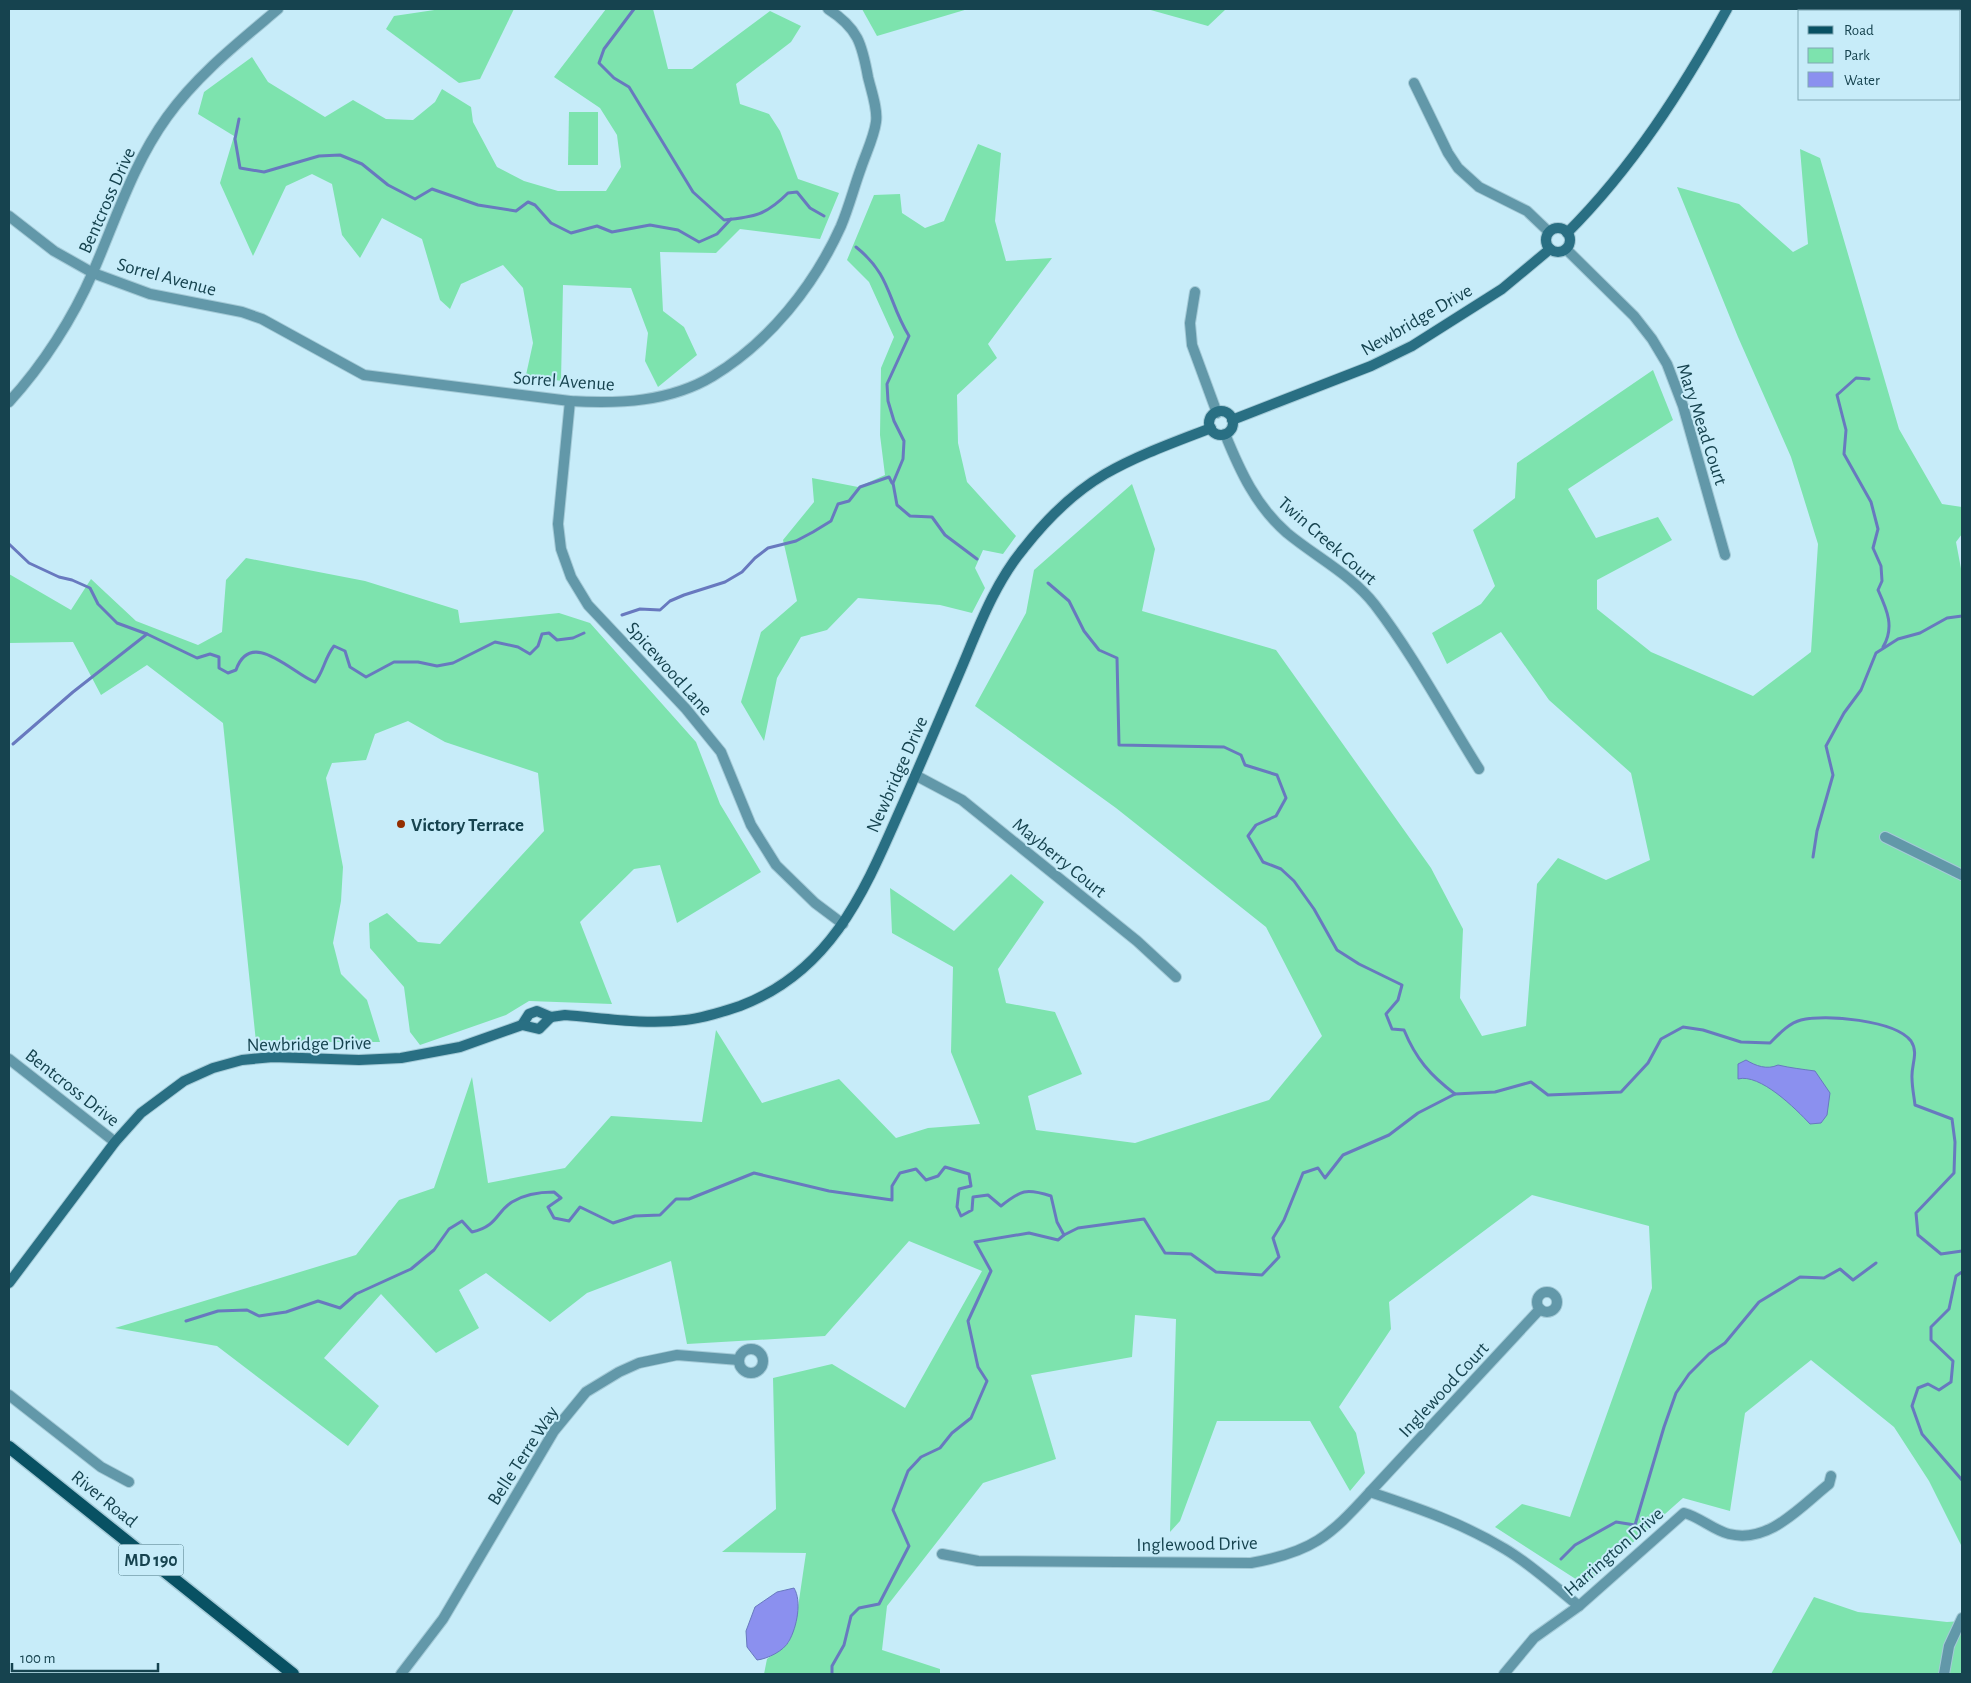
<svg xmlns="http://www.w3.org/2000/svg" width="1971" height="1683" viewBox="0 0 1971 1683" font-family="'Alegreya Sans',sans-serif">
<style>
.green{fill:#7de3ae}
.water{fill:#8b90ef;stroke:#6879bf}
.lines{fill:none;stroke-linecap:round;stroke-linejoin:round}
.stream{stroke:#6879bf;stroke-width:3}
.street-casing{stroke:#a4cad7;stroke-width:12}
.secondary-casing{stroke:#a4cad7;stroke-width:12}
.primary-casing{stroke:#a4cad7;stroke-width:15}
.street{stroke:#6298a9;stroke-width:10}
.secondary{stroke:#296f83;stroke-width:10}
.primary{stroke:#085163;stroke-width:12}
.poi-dot{fill:#932e00;stroke:#c7ecf9;stroke-width:2}
.labels{text-anchor:middle;stroke-width:4;stroke-linejoin:round;paint-order:stroke}
.shield{fill:#c7ecf9;stroke:#4b7682;stroke-width:1}
.shield-label{font-size:18px;font-weight:bold;fill:#16434f}
.street-label{font-size:19px;fill:#16434f;stroke:#c7ecf9}
.poi-label{font-size:19px;font-weight:bold;fill:#16434f;stroke:#c7ecf9;text-anchor:start}
</style>
<rect width="100%" height="100%" fill="#c7ecf9"/>
<g class="green">
<polygon points="441,9 514,9 480,79 459,83 386,29 394,16"/>
<polygon points="606,9 653,9 668,69 692,69 770,11 801,26 791,42 736,84 740,104 769,114 780,131 798,179 839,193 820,239 740,229 716,253 660,252 663,311 684,327 697,355 658,387 645,361 648,333 631,288 563,285 561,381 526,375 533,343 523,288 503,265 461,284 450,309 440,300 422,239 382,218 360,258 342,235 332,184 312,174 286,186 253,256 220,183 234,136 198,114 204,92 252,57 268,82 325,117 353,100 386,119 413,120 435,102 442,89 471,107 473,122 497,167 524,181 558,191 606,191 621,167 617,135 600,108 554,77"/>
<polygon points="862,9 968,9 877,36"/>
<polygon points="1147,9 1226,9 1208,26"/>
<polygon points="569,112 598,112 598,165 568,165"/>
<polygon points="978,144 1001,153 995,221 1006,261 1052,258 988,344 997,358 957,395 958,443 967,482 1016,536 1003,554 983,550 975,568 985,588 972,613 940,605 858,598 827,630 801,637 777,678 764,741 741,702 761,632 797,601 783,540 814,502 812,478 858,487 885,475 880,435 881,368 894,337 869,282 847,260 874,195 900,194 902,213 925,228 944,221"/>
<polygon points="1800,149 1820,158 1899,429 1942,504 1962,507 1962,534 1956,542 1962,574 1962,1547 1929,1481 1894,1427 1811,1360 1745,1413 1730,1511 1683,1498 1585,1585 1495,1527 1522,1504 1570,1517 1652,1288 1649,1226 1532,1195 1389,1302 1391,1329 1339,1407 1356,1433 1365,1473 1350,1491 1310,1421 1217,1421 1180,1521 1170,1532 1176,1319 1135,1315 1132,1357 1031,1375 1056,1459 983,1483 887,1606 882,1650 940,1669 940,1674 764,1674 767,1659 789,1642 797,1614 806,1553 722,1552 776,1509 773,1378 832,1364 905,1408 982,1271 909,1241 825,1336 687,1344 671,1261 587,1293 550,1322 486,1273 459,1290 479,1328 436,1353 381,1294 324,1358 379,1406 348,1446 217,1346 115,1328 356,1255 399,1200 434,1188 472,1077 488,1183 565,1168 611,1116 702,1122 716,1030 762,1103 839,1079 896,1138 928,1128 980,1124 951,1052 953,967 892,933 890,888 954,931 1011,874 1044,902 998,969 1006,1003 1055,1012 1082,1074 1028,1096 1036,1130 1135,1143 1269,1100 1322,1036 1266,927 1116,808 975,706 1026,613 1034,570 1132,484 1155,549 1142,611 1276,650 1431,868 1463,929 1460,998 1482,1036 1526,1026 1537,884 1558,858 1606,880 1650,860 1631,773 1549,700 1501,632 1447,664 1432,633 1481,604 1495,586 1473,530 1515,498 1517,463 1653,370 1673,420 1568,489 1596,538 1658,517 1672,540 1597,580 1597,609 1651,652 1753,696 1811,652 1818,544 1791,457 1738,337 1677,187 1739,204 1793,252 1808,244"/>
<polygon points="246,558 365,581 458,610 460,623 559,613 590,623 696,742 720,804 761,872 677,923 660,865 634,869 580,922 612,1004 529,1001 506,1015 420,1045 410,1032 404,987 370,948 369,923 387,913 418,942 440,944 544,831 538,773 445,742 408,721 375,734 366,760 332,763 326,778 343,867 341,901 333,943 341,974 367,1000 380,1042 256,1042 223,723 147,665 101,695 73,642 9,643 9,574 71,610 91,579 136,621 198,645 222,632 226,580"/>
<polygon points="1814,1597 1858,1612 1947,1622 1962,1621 1962,1674 1771,1674"/>
</g>
<g class="water">
<path d="M1746 1060C1756 1066 1767 1070 1778 1065 1791 1068 1801 1069 1815 1071L1830 1093 1827 1115 1821 1123 1810 1124C1796 1109 1760 1073 1738 1079V1064Z"/>
<path d="M794 1588C802 1601 797 1627 789 1641 784 1651 767 1659 757 1660L747 1647 746 1631 755 1607 777 1592Z"/>
</g>
<g class="lines">
<g class="stream">
<path d="M634 9 604 49 599 63 614 78 629 87 693 192 724 220C755 217 766 215 788 193L797 192 810 208 824 216"/>
<polyline points="239,119 235,139 240,168 264,172 319,156 340,155 362,164 388,185 415,199 432,189 478,205 516,211 528,202 535,205 551,223 571,233 597,226 612,232 650,225 678,230 699,242 717,234 731,219"/>
<path d="M856 247C892 276 887 300 909 336L887 384 888 401 894 421 904 441 903 459 893 483 897 505 910 516 932 517 945 535 977 559"/>
<path d="M1869 379 1856 378 1837 395 1846 430 1844 454 1871 502 1878 529 1873 548 1881 566 1882 581 1878 590C1887 610 1895 627 1883 647"/>
<path d="M9 544 29 563 59 577 72 580 90 588 98 604 117 623 147 634 197 658 210 654 219 657V668L228 673 236 670C251 627 293 674 315 682 324 671 324 659 334 646L345 651 350 667 366 677 394 662H418L437 666 453 663 495 642 518 647 530 654 538 646 542 634 549 633 557 640 573 638 584 633"/>
<path d="M1048 583 1069 601 1084 631 1099 650 1117 658 1119 745 1224 747 1241 755 1245 765 1277 775 1286 798 1276 816 1256 825 1248 836 1263 862 1281 869 1294 881 1314 909 1337 950 1359 964 1402 985 1398 1000 1386 1014 1392 1029 1404 1030C1416 1059 1430 1075 1455 1094"/>
<polyline points="622,615 640,609 660,610 670,601 684,595 725,582 742,572 755,558 768,548 796,541 813,532 831,521 838,504 849,501 860,487 889,477 892,483"/>
<polyline points="13,744 73,692 147,634"/>
<polyline points="1813,857 1817,831 1833,775 1826,746 1844,713 1861,690 1876,653 1898,639 1920,633 1947,618 1962,616"/>
<polyline points="1962,1272 1956,1276 1949,1309 1931,1327 1931,1340 1953,1361 1951,1382 1939,1390 1928,1384 1918,1388 1912,1406 1922,1434 1962,1480"/>
<path d="M186 1321 218 1311 247 1310 259 1316 286 1312 318 1301 340 1308 356 1294 411 1269 434 1250 449 1229 462 1221 472 1232C498 1226 496 1212 512 1202 525 1194 539 1192 554 1192L561 1198 548 1207 554 1218 569 1221 580 1207 613 1223 635 1216 660 1215 676 1199H689L754 1173 829 1191 892 1200V1186L900 1173 916 1169 926 1180 938 1176 945 1167 969 1174 971 1186 959 1189 957 1207 961 1216 972 1210 973 1197 988 1195 1001 1206C1021 1190 1026 1188 1051 1196L1057 1222 1064 1235 1078 1228 1144 1219 1165 1253 1191 1254 1216 1272 1262 1275 1279 1257 1273 1238 1284 1220 1303 1173 1318 1168 1325 1178 1343 1155 1389 1135 1418 1113 1455 1094 1495 1092 1531 1082 1548 1095 1621 1092 1648 1063 1661 1039 1683 1027 1703 1030 1741 1042 1770 1043C1779 1034 1789 1023 1801 1020 1825 1014 1895 1020 1911 1041 1919 1053 1911 1065 1912 1078 1912 1087 1914 1096 1915 1105L1952 1119 1955 1142 1954 1173 1916 1213 1918 1235 1941 1254 1962 1251"/>
<polyline points="1561,1559 1575,1545 1616,1522 1635,1525 1664,1427 1676,1393 1689,1374 1709,1354 1725,1343 1759,1302 1800,1277 1824,1278 1840,1269 1853,1280 1876,1263"/>
<polyline points="832,1674 832,1666 844,1645 851,1616 859,1608 879,1604 909,1546 893,1510 908,1471 921,1457 940,1448 952,1433 971,1418 987,1381 978,1367 968,1321 991,1271 975,1242 1029,1233 1058,1240 1064,1235"/>
</g>
<g class="street-casing">
<g id="street">
<polyline points="1414,83 1448,153 1458,168 1479,187 1527,211 1549,232"/>
<path d="M9 216 54 251 93 273 150 294 242 312 262 319 364 375 570 401C619 404 670 402 713 376 769 342 814 286 841 226 849 207 854 187 861 168 866 153 874 137 876 122 878 109 871 90 868 77 862 44 858 28 828 9"/>
<polyline points="1566,249 1634,316 1652,339 1667,364 1683,406 1725,555"/>
<polyline points="1195,292 1190,323 1192,345 1217,413"/>
<polyline points="570,401 558,524 561,549 571,577 588,605 686,709 721,752 751,825 776,865 815,903 843,924"/>
<path d="M9 402C43 365 73 318 93 272 116 219 133 164 167 117 197 75 239 42 278 9"/>
<path d="M1225 434C1240 471 1256 506 1287 533 1316 557 1352 575 1375 605 1414 656 1445 715 1479 769"/>
<polyline points="915,775 962,800 1137,941 1176,977"/>
<polyline points="1885,837 1962,875"/>
<polyline points="9,1059 115,1142"/>
<circle cx="1547" cy="1302" r="10"/>
<circle cx="751" cy="1361" r="12"/>
<polyline points="9,1395 101,1467 129,1482"/>
<polyline points="1370,1492 1540,1309"/>
<path d="M942 1554 978 1561 1251 1563C1312 1552 1329 1537 1370 1492 1418 1508 1462 1523 1505 1549 1532 1565 1555 1587 1579 1606"/>
<polyline points="401,1674 443,1619 554,1431 586,1392 619,1372 639,1363 677,1355 739,1360"/>
<path d="M1504 1674 1534 1638 1579 1606 1684 1513C1700 1517 1713 1530 1729 1534 1769 1544 1800 1507 1829 1484L1831 1476"/>
<polyline points="1944,1674 1949,1646 1962,1618"/>
</g>
</g>
<g class="secondary-casing">
<g id="secondary">
<circle cx="1558" cy="240" r="12"/>
<path d="M1567 233C1633 167 1682 90 1727 9"/>
<circle cx="1221" cy="423" r="12"/>
<polyline points="1232,420 1371,366 1412,346 1502,289 1550,249"/>
<path d="M522 1025 529 1014 537 1011 551 1017 565 1015C604 1018 645 1025 685 1020 704 1018 722 1012 740 1006 828 973 862 897 897 817 918 770 938 723 958 676 977 632 993 585 1024 548 1046 520 1074 492 1105 474 1138 455 1175 442 1211 428"/>
<polyline points="9,1283 115,1142 141,1113 184,1081 213,1068 242,1060 273,1057 359,1060 401,1058 460,1047 522,1025 539,1029 551,1017"/>
</g>
</g>
<g class="primary-casing">
<polyline id="primary" points="9,1447 293,1674"/>
</g>
<use href="#street" class="street"/>
<use href="#secondary" class="secondary"/>
<use href="#primary" class="primary"/>
</g>
<circle class="poi-dot" cx="401" cy="824" r="5"/>
<g class="labels">
<rect class="shield" x="118.5" y="1544.5" width="65" height="31" rx="4"/>
<g class="shield-label">
<text x="151" y="1566">MD 190</text>
</g>
<g class="street-label">
<text transform="translate(106 200) rotate(-66)" y="7">Bentcross Drive</text>
<text transform="translate(167 276) rotate(15)" y="7">Sorrel Avenue</text>
<text transform="translate(1416 319) rotate(-30)" y="7">Newbridge Drive</text>
<text transform="translate(564 380) rotate(4)" y="7">Sorrel Avenue</text>
<text transform="translate(1703 424) rotate(72)" y="7">Mary Mead Court</text>
<text transform="translate(1328 540) rotate(41)" y="7">Twin Creek Court</text>
<text transform="translate(670 668) rotate(48)" y="7">Spicewood Lane</text>
<text transform="translate(896 774) rotate(-66)" y="7">Newbridge Drive</text>
<text transform="translate(1060 857) rotate(39)" y="7">Mayberry Court</text>
<text transform="translate(309 1043) rotate(-1)" y="7">Newbridge Drive</text>
<text transform="translate(73 1087) rotate(38)" y="7">Bentcross Drive</text>
<text transform="translate(1443 1389) rotate(-47)" y="7">Inglewood Court</text>
<text transform="translate(522 1455) rotate(-57)" y="7">Belle Terre Way</text>
<text transform="translate(105 1498) rotate(39)" y="7">River Road</text>
<text transform="translate(1197 1543) rotate(-1)" y="7">Inglewood Drive</text>
<text transform="translate(1613 1551) rotate(-41)" y="7">Harrington Drive</text>
</g>
<g class="poi-label">
<text x="411" y="831">Victory Terrace</text>
</g>
</g>
<rect width="1971" height="1683" fill="none" stroke="#16434f" stroke-width="20"/>
<rect x="1798" y="10" width="162" height="90" fill="#c7ecf9" stroke="#80a8b5"/>
<rect x="1808" y="26" width="25" height="8" fill="#085163" stroke="#80a8b5"/>
<text x="1844" y="35" font-size="15" fill="#16434f">Road</text>
<rect x="1808" y="48" width="25" height="15" fill="#7de3ae" stroke="#80a8b5"/>
<text x="1844" y="60" font-size="15" fill="#16434f">Park</text>
<rect x="1808" y="72" width="25" height="15" fill="#8b90ef" stroke="#80a8b5"/>
<text x="1844" y="85" font-size="15" fill="#16434f">Water</text>
<path d="M12 1663v8h146v-8" fill="none" stroke="#16434f" stroke-width="2.5"/>
<text x="20" y="1663" font-size="15" fill="#16434f" stroke="#c7ecf9" stroke-width="4" paint-order="stroke">100 m</text>
</svg>
